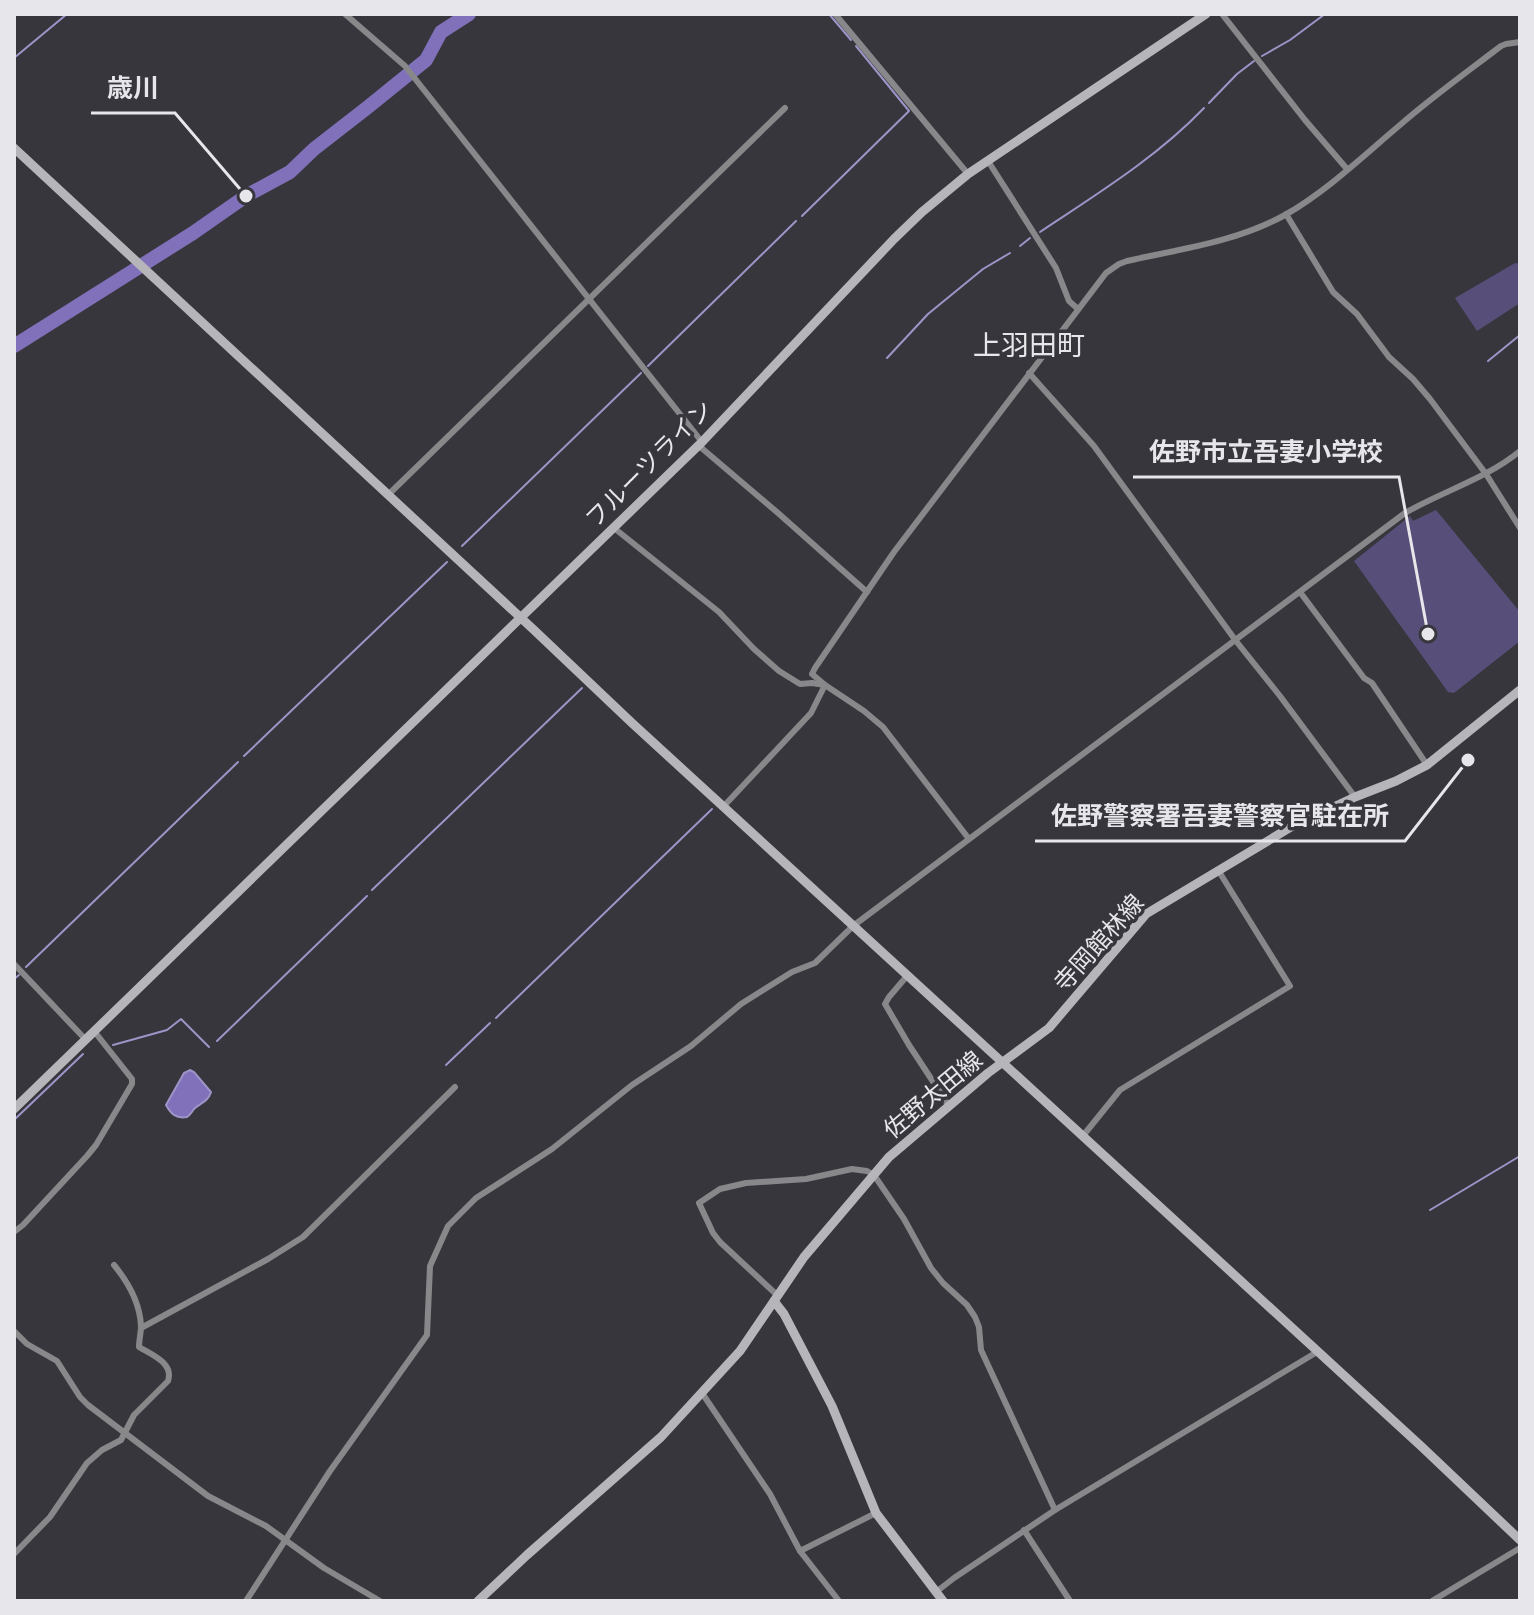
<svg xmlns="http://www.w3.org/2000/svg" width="1534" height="1615" viewBox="0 0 1534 1615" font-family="Roboto,'Noto Sans JP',sans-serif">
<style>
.green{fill:#574f7a}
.water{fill:#8071ba;stroke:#9f94c8;stroke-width:2}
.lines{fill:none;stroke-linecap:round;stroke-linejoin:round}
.stream{stroke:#9f94c8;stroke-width:2}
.river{stroke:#8071ba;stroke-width:14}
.street{stroke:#88888b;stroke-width:6}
.secondary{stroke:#b6b5ba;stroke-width:9}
.labels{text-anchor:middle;stroke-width:7;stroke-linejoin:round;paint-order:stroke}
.street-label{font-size:24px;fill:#e7e6ea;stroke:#37363c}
.quarter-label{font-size:28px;fill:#e7e6ea;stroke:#37363c}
.leader{fill:none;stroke:#e7e6ea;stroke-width:3}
.callout-dot{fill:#e7e6ea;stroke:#37363c;stroke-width:3}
.callout-label{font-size:26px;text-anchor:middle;font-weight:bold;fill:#e7e6ea;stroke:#37363c;stroke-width:7;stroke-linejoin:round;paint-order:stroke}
</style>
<rect width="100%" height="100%" fill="#37363c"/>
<g class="green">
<polygon points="1515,263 1520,264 1520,303 1477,331 1455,298"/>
<polygon points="1436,510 1520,612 1520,641 1454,693 1448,692 1354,561 1410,516 1413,521"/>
</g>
<path class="water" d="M190 1070 194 1072 211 1092C208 1102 200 1103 194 1109 192 1112 190 1115 187 1117 176 1119 171 1114 166 1105L184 1073Z"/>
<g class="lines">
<g class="stream">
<polyline points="829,14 851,40"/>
<polyline points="1262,56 1290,40 1325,14"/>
<polyline points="14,58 67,14"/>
<polyline points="1209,103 1237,74 1254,61"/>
<polyline points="802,216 909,111 856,46"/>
<path d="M1040 232C1097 194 1156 158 1204 108"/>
<polyline points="1020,246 1030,238"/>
<polyline points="887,358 928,314 983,269 1010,253"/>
<polyline points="1488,361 1520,335"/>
<polyline points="648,366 796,221"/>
<polyline points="462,546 641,373"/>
<polyline points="244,756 447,562"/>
<polyline points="372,890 582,688"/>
<polyline points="26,967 238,762"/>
<polyline points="14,979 19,975"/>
<polyline points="496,1018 712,809"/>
<polyline points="217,1041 367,896"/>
<polyline points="113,1045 167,1030 181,1019 209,1047"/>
<polyline points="446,1065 490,1023"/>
<polyline points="14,1120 83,1054"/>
<polyline points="1430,1210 1520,1156"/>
</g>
<polyline class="river" points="14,346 193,233 246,196 290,172 314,149 368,107 426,60 441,32 469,14"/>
<g class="street">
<polyline points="345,14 405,66 702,442"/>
<polyline points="835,14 968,174"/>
<polyline points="1222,14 1305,120 1347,169"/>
<polyline points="988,161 1056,268 1069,301 1078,309"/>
<polyline points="1286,214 1333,292 1357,314 1389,357 1413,379 1430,399 1486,474 1520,528"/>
<polyline points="1029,373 1094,446 1236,641 1280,696 1355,797"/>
<polyline points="698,445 778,513 867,592"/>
<polyline points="388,495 785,108"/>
<polyline points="614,528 719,612 754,649 779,671 800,684 812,683 825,685 864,711 883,727 969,839"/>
<polyline points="1300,592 1364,678 1372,683 1427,765"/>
<path d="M723 807 811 713 825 685 812 674 815 668 894 552 1106 273 1119 264 1127 261C1181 249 1236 242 1285 215 1327 191 1363 156 1400 125 1432 97 1467 72 1501 46L1506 44 1520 42"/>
<polyline points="14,964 86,1040"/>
<polyline points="907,976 889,997 885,1004 909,1045 949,1106"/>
<polyline points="1082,1137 1120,1090 1290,986 1218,870"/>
<polyline points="14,1232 23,1225 87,1156 96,1145 132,1084 132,1079 94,1031"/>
<polyline points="777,1295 720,1242 713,1233 699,1203 720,1189 746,1183 806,1179 852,1169 867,1171 874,1175 904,1219 931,1268 943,1283 967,1305 975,1317 979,1327 981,1350 1055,1510"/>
<polyline points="141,1328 268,1259 303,1237 455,1087"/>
<polyline points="14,1331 27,1344 57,1361 80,1397 88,1405 208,1496 266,1526 324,1568 380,1601"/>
<polyline points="702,1393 770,1494 800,1551 839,1601"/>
<polyline points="1024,1530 1070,1601"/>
<polyline points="800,1551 876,1513"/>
<path d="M14 1554 50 1517 87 1463 102 1450 121 1440 134 1415 168 1381C174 1363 152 1355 139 1347 139 1340 141 1333 141 1326 140 1303 128 1282 114 1265"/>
<polyline points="936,1592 954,1578 1055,1510 1317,1352"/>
<path d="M246 1601 330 1471 427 1335 430 1266 448 1226 476 1198 552 1149 632 1085 691 1046 741 1004 792 972 815 963 853 926 1405 513C1443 491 1486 479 1520 451"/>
<polyline points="1432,1601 1520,1548"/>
</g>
<g class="secondary">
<polyline points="14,148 534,630 632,723 1422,1447 1520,1540"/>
<polyline points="14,1109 702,442 894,239 922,212 968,174 1206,14"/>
<polyline points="774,1301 784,1314 832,1406 876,1513 943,1601"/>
<polyline points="478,1601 527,1555 661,1437 740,1351 804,1257 889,1157 988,1073 1049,1028 1146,914 1291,827 1355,797 1396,781 1427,765 1520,690"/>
</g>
</g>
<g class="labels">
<g class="street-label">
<text transform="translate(649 464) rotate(-45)" y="8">フルーツライン</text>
<text transform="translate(1099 943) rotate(-48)" y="8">寺岡館林線</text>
<text transform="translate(933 1095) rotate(-40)" y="8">佐野太田線</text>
</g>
<g class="quarter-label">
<text x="1029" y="355">上羽田町</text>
</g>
</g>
<path class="leader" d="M246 196L175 113H91M1428 634L1399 477H1133M1468 760L1405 841H1035"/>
<g class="callout-dot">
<circle cx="246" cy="196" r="8"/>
<circle cx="1428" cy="634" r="8"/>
<circle cx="1468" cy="760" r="8"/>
</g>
<g class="callout-label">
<text x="133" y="97">歳川</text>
<text x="1266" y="461">佐野市立吾妻小学校</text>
<text x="1220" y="825">佐野警察署吾妻警察官駐在所</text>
</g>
<rect width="1534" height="1615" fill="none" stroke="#e7e6ea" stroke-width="32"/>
</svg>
